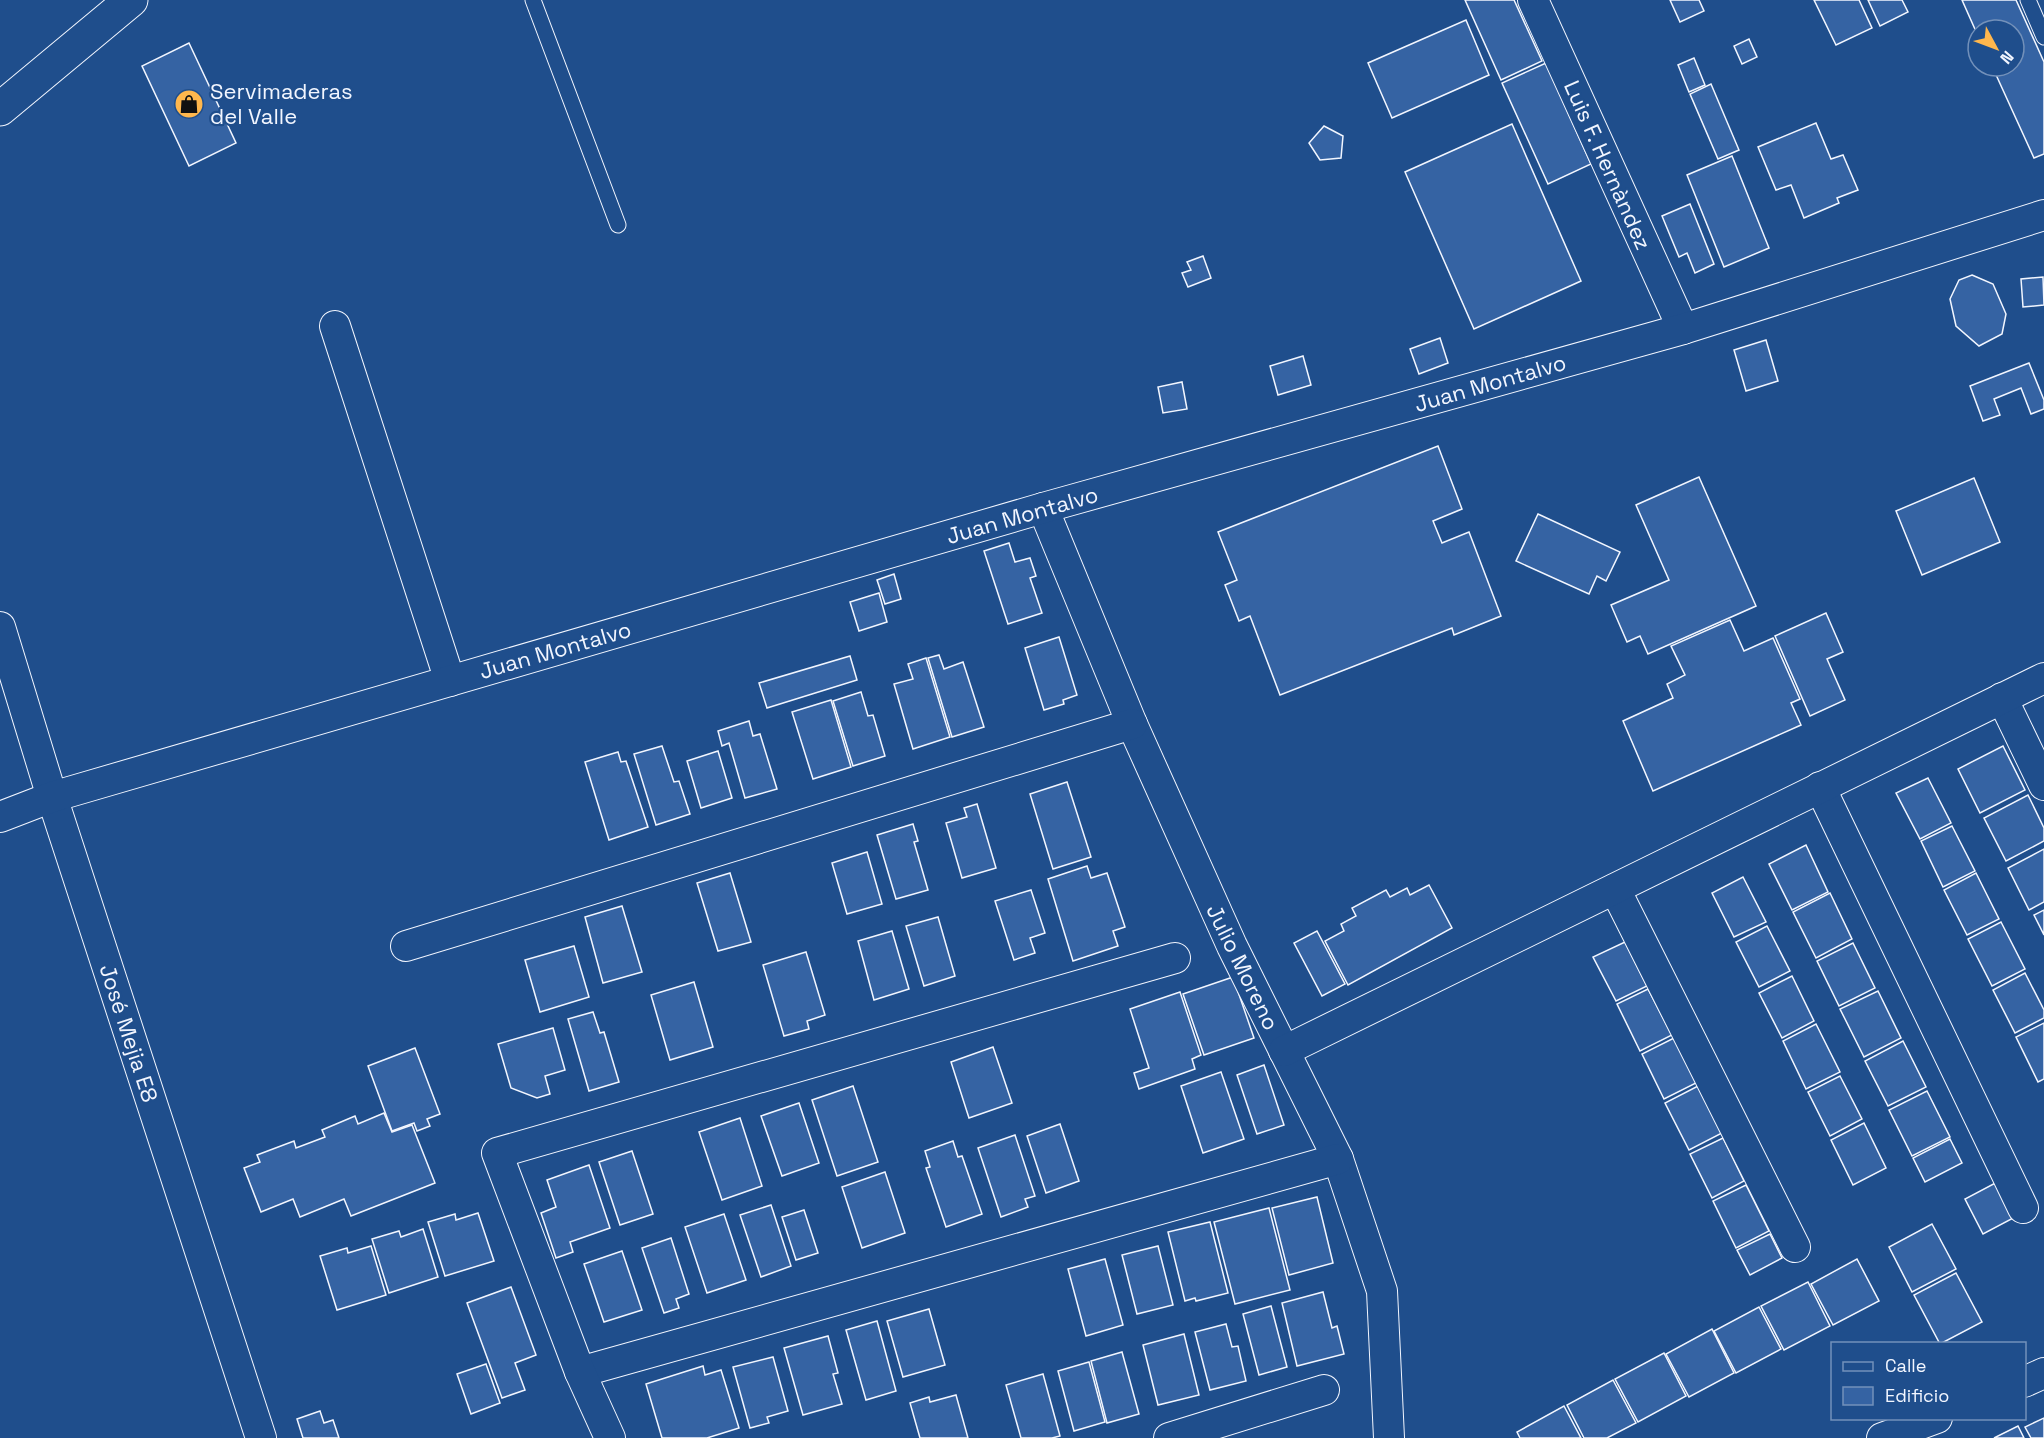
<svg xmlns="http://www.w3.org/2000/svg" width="2044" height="1438" viewBox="0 0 2044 1438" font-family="'Space Grotesk',sans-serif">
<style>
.building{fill:#3563a3;stroke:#f2f6ff;stroke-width:1.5}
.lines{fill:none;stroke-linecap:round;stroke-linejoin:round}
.service-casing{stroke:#f2f6ff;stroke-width:17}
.minor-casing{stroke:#f2f6ff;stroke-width:32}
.secondary-casing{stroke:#f2f6ff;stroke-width:35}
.service{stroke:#1f4e8c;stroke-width:15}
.minor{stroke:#1f4e8c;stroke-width:30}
.secondary{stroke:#1f4e8c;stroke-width:33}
.labels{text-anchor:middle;stroke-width:4.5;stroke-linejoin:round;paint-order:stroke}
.poi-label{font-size:22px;fill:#f2f6ff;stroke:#1f4e8c;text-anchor:start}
.street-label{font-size:22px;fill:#f2f6ff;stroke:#1f4e8c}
</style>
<rect width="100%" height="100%" fill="#1f4e8c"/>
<g class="building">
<polygon points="1465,0 1514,0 1542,61 1501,80"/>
<polygon points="1670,0 1699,0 1704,11 1680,22"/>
<polygon points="1814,0 1859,0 1872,28 1836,45"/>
<polygon points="1868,0 1902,0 1908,12 1880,26"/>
<polygon points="1962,0 2016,0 2044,62 2044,154 2034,158 1992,66 2014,66 2014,30 1978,30 1978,36"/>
<polygon points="1466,20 1489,75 1392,118 1368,63"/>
<polygon points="1749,39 1757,57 1742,64 1734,46"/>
<polygon points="189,43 236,143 189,166 142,66"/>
<polygon points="1694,58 1705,85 1689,92 1678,65"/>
<polygon points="1546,63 1591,164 1548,184 1502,83"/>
<polygon points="1711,84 1739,150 1718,159 1690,94"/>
<polygon points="1816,123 1831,159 1843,155 1858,190 1837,198 1839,203 1804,218 1791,185 1776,190 1758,147"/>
<polygon points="1512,124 1581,281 1474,329 1405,172"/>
<polygon points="1324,126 1343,136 1341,158 1320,160 1309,143"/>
<polygon points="1732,156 1769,248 1724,267 1687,175"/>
<polygon points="1690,204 1714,264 1695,273 1687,253 1679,257 1662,216"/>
<polygon points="1203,256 1211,278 1188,287 1182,273 1191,270 1187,262"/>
<polygon points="1972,275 1993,284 2006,314 2002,334 1979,346 1956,326 1950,299 1959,280"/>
<polygon points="2043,277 2044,305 2023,307 2021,279"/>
<polygon points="1440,338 1448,363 1419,374 1410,349"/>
<polygon points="1766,340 1778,381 1746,391 1734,350"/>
<polygon points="1303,356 1311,385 1278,395 1270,366"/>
<polygon points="2029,363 2044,400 2044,409 2031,414 2021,388 1994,399 2000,415 1983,421 1970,386"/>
<polygon points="1182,382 1187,409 1163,413 1158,387"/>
<polygon points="1438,446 1462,509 1433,521 1442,543 1469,532 1501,616 1454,635 1452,628 1280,695 1250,616 1239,621 1225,585 1237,580 1218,532"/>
<polygon points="1699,477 1756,606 1648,654 1640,636 1627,642 1611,605 1669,580 1636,505"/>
<polygon points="1974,478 2000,542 1922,575 1896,511"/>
<polygon points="1538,514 1620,552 1606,581 1597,576 1589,594 1516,561"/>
<polygon points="1009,543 1015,562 1030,558 1036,576 1030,578 1042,613 1008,624 984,551"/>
<polygon points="894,574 901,599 885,604 877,580"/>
<polygon points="879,593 887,622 859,631 850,602"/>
<polygon points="1826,613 1843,652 1827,659 1845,700 1810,716 1775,636"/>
<polygon points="1730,620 1744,651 1773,638 1800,699 1791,703 1801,725 1653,791 1623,721 1673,698 1667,684 1685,675 1671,646"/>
<polygon points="1059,637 1077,695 1063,700 1064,704 1044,710 1025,648"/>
<polygon points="939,655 944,669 963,662 984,727 952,737 928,658"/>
<polygon points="850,656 857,680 767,708 759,683"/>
<polygon points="926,658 950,737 913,749 894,684 913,679 908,664"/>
<polygon points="861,692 868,716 873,715 885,756 853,766 833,701"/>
<polygon points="831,700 851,767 813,779 792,712"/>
<polygon points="749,721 753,736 760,734 777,789 745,798 729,743 722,746 718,731"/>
<polygon points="662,746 674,782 679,781 690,814 656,825 634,754"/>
<polygon points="2003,746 2025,790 1980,813 1958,769"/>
<polygon points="718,751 732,798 701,808 687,761"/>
<polygon points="618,752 621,762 626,761 648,827 609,840 585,762"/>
<polygon points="1928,778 1951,823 1920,839 1896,793"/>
<polygon points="1067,782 1091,857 1053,869 1030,794"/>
<polygon points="2028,795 2044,828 2044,841 2006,861 1984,818"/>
<polygon points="977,804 996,868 962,878 946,823 967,817 964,808"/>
<polygon points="913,824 918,841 914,842 928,890 896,899 877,835"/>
<polygon points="1952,826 1975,871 1943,887 1921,841"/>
<polygon points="1806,845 1828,892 1792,910 1769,864"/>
<polygon points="2044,849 2044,902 2029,910 2008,868"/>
<polygon points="867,852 882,904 847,914 832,863"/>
<polygon points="1087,866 1091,878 1107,873 1125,927 1113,931 1118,946 1073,961 1048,879"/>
<polygon points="730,873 751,942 718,951 697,883"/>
<polygon points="1976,873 1999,919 1967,935 1944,890"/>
<polygon points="1743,877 1766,922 1734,937 1712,893"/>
<polygon points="1429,885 1452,928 1348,985 1325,941 1344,931 1341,924 1356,916 1352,908 1386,890 1390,897 1407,888 1410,895"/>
<polygon points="1031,890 1045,933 1030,938 1035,953 1014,960 995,901"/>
<polygon points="1830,893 1852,939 1816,958 1793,912"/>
<polygon points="622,906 642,972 603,983 585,917"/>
<polygon points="2044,910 2044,935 2034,915"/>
<polygon points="938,917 955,976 924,986 906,926"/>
<polygon points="2001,922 2025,969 1992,986 1968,939"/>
<polygon points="1767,926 1790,971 1759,987 1736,942"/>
<polygon points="892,931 909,989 874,1000 858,941"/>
<polygon points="1317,931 1345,984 1322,996 1294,943"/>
<polygon points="1625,942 1647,986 1616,1001 1593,957"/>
<polygon points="1853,943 1875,988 1839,1006 1817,961"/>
<polygon points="574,946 589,997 540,1012 525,960"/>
<polygon points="806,952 825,1015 807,1021 809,1029 784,1036 763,965"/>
<polygon points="2025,973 2044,1010 2044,1018 2015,1033 1993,990"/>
<polygon points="1792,976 1814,1021 1782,1038 1759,993"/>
<polygon points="1233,977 1254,1038 1204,1055 1183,994"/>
<polygon points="694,982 713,1047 670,1060 651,995"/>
<polygon points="1648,989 1672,1035 1640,1051 1617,1004"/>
<polygon points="1878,991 1901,1038 1864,1057 1840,1009"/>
<polygon points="1180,992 1201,1055 1192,1059 1195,1069 1139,1089 1134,1073 1149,1068 1130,1009"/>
<polygon points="593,1012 600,1033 604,1032 619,1082 589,1091 568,1019"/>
<polygon points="2044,1023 2044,1079 2038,1082 2016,1037"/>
<polygon points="1816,1024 1840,1072 1806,1089 1783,1041"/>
<polygon points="553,1028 565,1070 545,1076 550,1094 537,1098 511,1088 498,1044"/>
<polygon points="1674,1038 1696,1083 1664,1099 1642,1054"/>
<polygon points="1903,1041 1926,1087 1888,1106 1865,1061"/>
<polygon points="993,1047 1012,1103 969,1118 951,1062"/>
<polygon points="415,1048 440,1114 427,1119 430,1126 417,1131 414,1123 392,1131 368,1066"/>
<polygon points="1264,1065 1284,1125 1257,1134 1237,1075"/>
<polygon points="1221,1072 1244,1139 1203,1153 1181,1086"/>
<polygon points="1840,1076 1862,1119 1830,1136 1808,1092"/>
<polygon points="853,1086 878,1162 837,1176 812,1100"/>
<polygon points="1698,1086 1722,1133 1689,1150 1665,1103"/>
<polygon points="1927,1091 1950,1137 1912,1156 1889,1110"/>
<polygon points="799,1103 819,1163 782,1176 761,1116"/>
<polygon points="384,1113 392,1132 412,1125 435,1183 351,1216 344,1199 300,1217 293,1199 261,1212 244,1168 260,1162 257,1155 294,1141 296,1148 325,1137 322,1130 355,1116 358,1124"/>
<polygon points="740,1118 762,1186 722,1200 699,1132"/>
<polygon points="1864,1123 1886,1168 1853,1185 1831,1140"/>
<polygon points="1060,1124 1079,1181 1046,1193 1027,1136"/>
<polygon points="1015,1135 1035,1196 1025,1199 1028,1207 1001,1217 978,1148"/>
<polygon points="1723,1138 1744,1181 1712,1198 1690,1154"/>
<polygon points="1950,1139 1962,1163 1925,1182 1913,1158"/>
<polygon points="953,1141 958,1157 962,1156 982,1214 946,1227 926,1168 930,1167 925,1151"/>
<polygon points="632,1151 653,1214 620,1225 599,1162"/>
<polygon points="589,1165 610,1228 570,1242 573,1252 556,1258 541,1213 556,1207 547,1180"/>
<polygon points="885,1172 905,1233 862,1248 842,1187"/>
<polygon points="2001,1180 2019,1215 1983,1234 1965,1199"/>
<polygon points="1746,1185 1769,1231 1736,1248 1713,1201"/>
<polygon points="1317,1197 1333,1263 1289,1275 1272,1208"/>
<polygon points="771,1205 791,1266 761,1277 740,1215"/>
<polygon points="1269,1208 1290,1290 1235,1304 1214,1222"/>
<polygon points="804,1210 818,1253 796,1260 782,1217"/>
<polygon points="478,1213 494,1261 445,1276 428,1222 455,1214 456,1220"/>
<polygon points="724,1214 746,1280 707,1293 685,1227"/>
<polygon points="1210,1222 1228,1293 1196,1301 1195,1298 1185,1301 1168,1232"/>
<polygon points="1932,1224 1956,1269 1912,1292 1889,1247"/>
<polygon points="423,1229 438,1277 389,1293 372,1239 399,1231 401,1237"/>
<polygon points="1770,1234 1782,1258 1750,1275 1737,1250"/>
<polygon points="671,1238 689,1294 676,1299 679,1308 664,1313 642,1248"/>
<polygon points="371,1246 386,1295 337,1310 320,1256 347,1248 348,1253"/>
<polygon points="1158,1246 1173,1305 1137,1314 1122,1255"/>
<polygon points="622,1251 642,1310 604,1322 584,1264"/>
<polygon points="1105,1259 1123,1325 1086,1336 1068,1269"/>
<polygon points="1857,1259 1879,1301 1833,1325 1811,1284"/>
<polygon points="1956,1273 1982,1322 1940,1344 1914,1295"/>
<polygon points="1808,1282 1830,1326 1784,1350 1761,1306"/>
<polygon points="511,1287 536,1355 515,1363 525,1390 502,1398 467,1303"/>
<polygon points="1323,1292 1332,1328 1337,1326 1344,1354 1297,1366 1282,1303"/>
<polygon points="1271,1306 1287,1367 1259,1375 1243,1314"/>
<polygon points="1759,1307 1781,1349 1736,1373 1714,1331"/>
<polygon points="929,1309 945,1365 903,1377 887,1321"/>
<polygon points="877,1321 896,1391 866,1400 846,1330"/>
<polygon points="1226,1324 1232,1347 1238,1346 1246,1381 1210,1390 1195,1332"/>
<polygon points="1712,1329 1734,1373 1689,1397 1666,1354"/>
<polygon points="1184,1334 1199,1395 1158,1405 1143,1345"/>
<polygon points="828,1336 838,1373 833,1374 842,1404 803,1415 784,1348"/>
<polygon points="1122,1352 1139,1414 1107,1423 1091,1361"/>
<polygon points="1664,1353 1686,1396 1638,1422 1615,1379"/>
<polygon points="773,1357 788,1411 767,1417 769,1423 750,1428 733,1367"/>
<polygon points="1089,1362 1105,1422 1074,1431 1058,1371"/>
<polygon points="486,1364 500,1403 471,1414 457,1374"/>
<polygon points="703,1366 705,1375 721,1370 739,1428 707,1438 662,1438 646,1384"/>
<polygon points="1043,1374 1060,1436 1052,1438 1021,1438 1006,1385"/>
<polygon points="1613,1380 1636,1423 1607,1438 1584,1438 1567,1405"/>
<polygon points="956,1395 968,1438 920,1438 910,1403 929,1397 930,1402"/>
<polygon points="1564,1406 1581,1438 1520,1438 1517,1432"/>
<polygon points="320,1411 324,1423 333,1420 339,1438 303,1438 297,1419"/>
<polygon points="2044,1418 2044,1438 2031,1438 2025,1427"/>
<polygon points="2018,1426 2024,1438 1994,1438"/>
</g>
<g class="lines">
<g class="service-casing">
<g id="service">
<polyline points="533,0 618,225"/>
<polyline points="2028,0 2044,37"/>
</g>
</g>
<g class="minor-casing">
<g id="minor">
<polyline points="1533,0 1683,329"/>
<polyline points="335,326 450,681"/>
<polyline points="1043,508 1132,724 1232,946 1338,1159 1382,1291 1389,1438"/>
<polyline points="0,627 52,797 261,1438"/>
<polyline points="2002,698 2044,785"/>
<polyline points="1820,787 2023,1208"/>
<polyline points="0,817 52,797 1043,508 1683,329 2044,215"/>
<polyline points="1615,889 1795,1247"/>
<polyline points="406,946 1132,724"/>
<polyline points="1284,1051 2044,678"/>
<polyline points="580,1372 1338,1159"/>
<polyline points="2024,1382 2044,1373"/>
<polyline points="610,1438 580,1372 497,1153 1175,958"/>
<polyline points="1169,1438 1324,1390"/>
<polyline points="1882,1438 1937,1418"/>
</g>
</g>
<g class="secondary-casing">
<polyline id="secondary" points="0,109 131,0"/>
</g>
<use href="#service" class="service"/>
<use href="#minor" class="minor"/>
<use href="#secondary" class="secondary"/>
</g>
<defs>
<g id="shop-disc" transform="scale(1.5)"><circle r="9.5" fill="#ffb74d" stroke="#1f4e8c"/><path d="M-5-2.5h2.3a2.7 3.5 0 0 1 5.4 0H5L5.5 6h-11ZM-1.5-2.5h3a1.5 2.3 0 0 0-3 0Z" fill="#111"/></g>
</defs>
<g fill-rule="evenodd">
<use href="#shop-disc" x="189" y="104"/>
</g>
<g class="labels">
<g class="poi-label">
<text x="210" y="99">Servimaderas<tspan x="210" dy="25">del Valle</tspan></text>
</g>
<g class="street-label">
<text transform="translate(1608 165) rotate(66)" y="8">Luis F. Hernàndez</text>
<text transform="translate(1490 383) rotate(-16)" y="8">Juan Montalvo</text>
<text transform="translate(1022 515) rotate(-16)" y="8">Juan Montalvo</text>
<text transform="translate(555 650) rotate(-16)" y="8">Juan Montalvo</text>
<text transform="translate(1243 967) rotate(64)" y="8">Julio Moreno</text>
<text transform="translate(129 1033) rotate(72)" y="8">José Mejia E8</text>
</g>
</g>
<rect x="1831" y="1342" width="195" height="78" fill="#1f4e8c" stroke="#7391ba" stroke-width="1.5"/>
<rect x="1843" y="1362" width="30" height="9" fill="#1f4e8c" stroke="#7391ba" stroke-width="1.5"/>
<text x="1885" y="1372" font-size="18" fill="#f2f6ff">Calle</text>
<rect x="1843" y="1387" width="30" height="18" fill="#3563a3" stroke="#7391ba" stroke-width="1.5"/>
<text x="1885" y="1402" font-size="18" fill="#f2f6ff">Edificio</text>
<g transform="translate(1996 48) rotate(131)"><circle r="28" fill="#1f4e8c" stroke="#7391ba" stroke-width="1.5"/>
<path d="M0-4.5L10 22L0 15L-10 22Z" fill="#ffb74d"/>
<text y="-9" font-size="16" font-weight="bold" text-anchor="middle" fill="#f2f6ff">N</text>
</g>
</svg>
